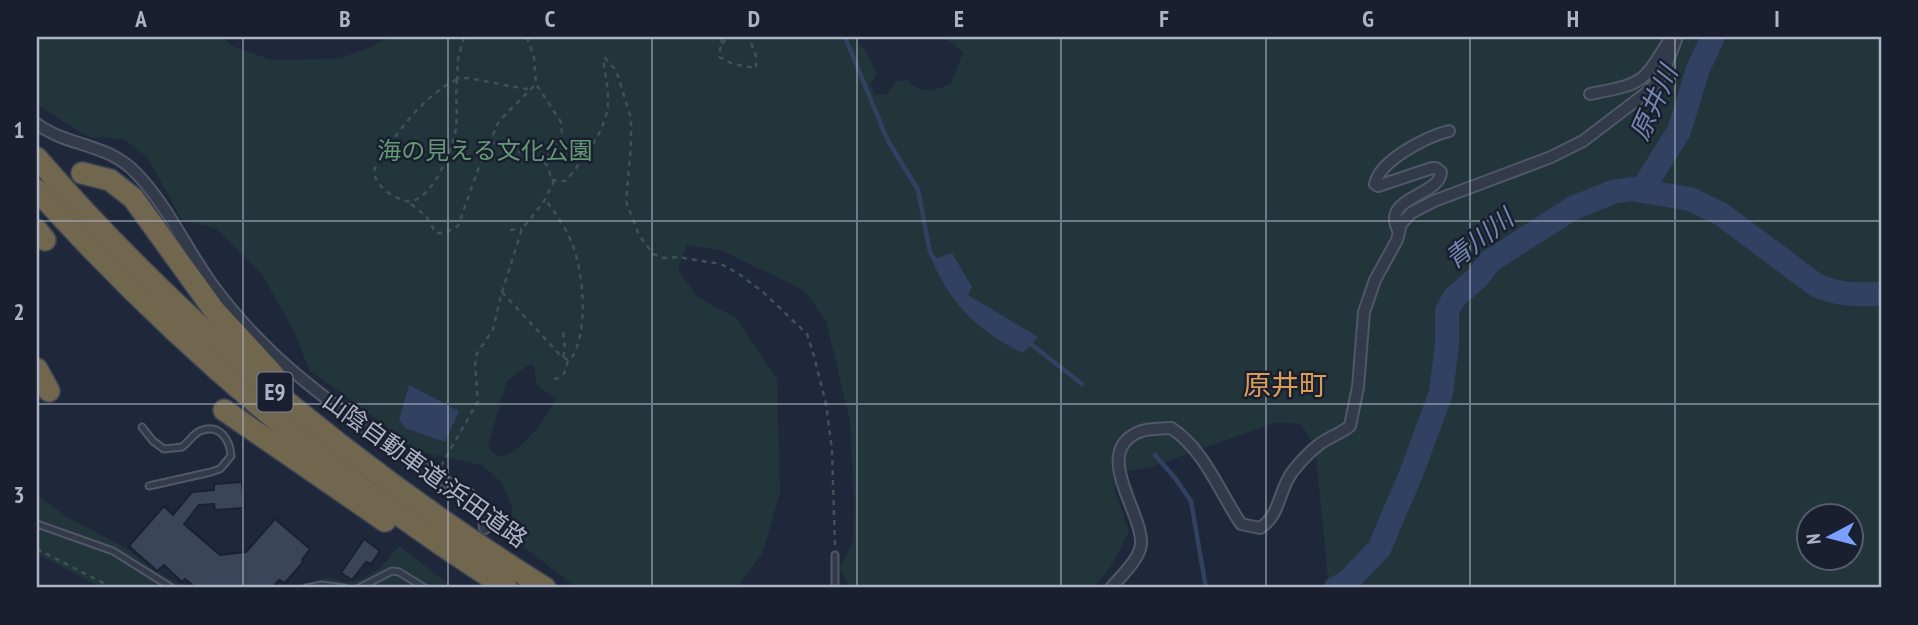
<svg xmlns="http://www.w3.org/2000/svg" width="1918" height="625" viewBox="0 0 1918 625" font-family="'PT Sans Narrow','Noto Sans JP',sans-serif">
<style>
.green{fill:#21353b;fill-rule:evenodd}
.water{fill:#314162}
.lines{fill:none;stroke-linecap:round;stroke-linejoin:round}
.stream{stroke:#314162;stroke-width:4.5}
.river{stroke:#314162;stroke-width:24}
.building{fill:#3b455a;stroke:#1a2130;stroke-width:2}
.service-casing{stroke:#505768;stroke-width:9}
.minor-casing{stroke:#505768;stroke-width:14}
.motorway-casing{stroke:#3d4454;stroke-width:24}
.path{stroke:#3f5258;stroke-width:2.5;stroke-dasharray:5 5;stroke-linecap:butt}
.service{stroke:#333a4a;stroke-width:5}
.minor{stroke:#333a4a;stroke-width:10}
.motorway{stroke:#71674f;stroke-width:21}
.grid{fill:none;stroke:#adb4c7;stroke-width:2;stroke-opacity:0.55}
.labels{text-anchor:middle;stroke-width:5;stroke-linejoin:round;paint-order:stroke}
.shield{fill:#191f2e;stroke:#818799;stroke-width:2}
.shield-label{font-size:23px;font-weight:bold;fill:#adb4c7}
.park-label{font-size:24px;fill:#639975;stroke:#191f2e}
.street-label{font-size:24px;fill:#adb4c7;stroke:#191f2e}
.water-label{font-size:26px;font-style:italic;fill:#7487b1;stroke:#191f2e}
.quarter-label{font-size:28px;fill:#da9d55;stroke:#191f2e}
.neatline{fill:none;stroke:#adb4c7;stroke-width:2.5}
.grid-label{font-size:23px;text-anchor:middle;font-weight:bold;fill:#adb4c7}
</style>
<rect width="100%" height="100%" fill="#1f283a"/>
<g class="green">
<path d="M37 37H222L232 46 272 60 339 59 373 46 389 37H854L855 42 865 49 877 74 870 84 875 95 887 94 896 82 907 80C921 95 934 91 951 84L963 52 944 37H1881V588H1329L1315 446 1301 424 1277 422 1151 467 1128 471 1114 489 1129 531 1112 565 1093 588H858L849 586 840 568 853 543 854 503 850 421 826 321 805 291 721 250 687 245 678 269 696 296 736 318 777 379 780 493 762 554 736 588H577L520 544 512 525V507L502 483 482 465 415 451 373 416 310 371 293 330 262 274 217 229 182 220 147 157 124 139 89 137 37 105ZM528 365H534L537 385 556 399C546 418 521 454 499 457L492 452 488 445 507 381ZM1810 516H1852V558H1810Z"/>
<polygon points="37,495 67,517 126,548 152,569 187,588 102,588 37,553"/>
<polygon points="399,546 454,588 288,588 328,578 345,582 357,581 379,569"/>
</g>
<g class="water">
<path d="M952 253 972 287 968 295 1038 337 1023 353C980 333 950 304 932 260Z"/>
<polygon points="409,385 459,411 445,442 405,428 399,420"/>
</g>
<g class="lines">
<g class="stream">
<polyline points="845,37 887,139 918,190 930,252 937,264"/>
<polyline points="1027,341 1082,384"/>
<polyline points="1155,455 1175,478 1191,501 1206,588"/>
</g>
<g class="river">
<polyline points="1642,190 1679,131 1698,69 1713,37"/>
<path d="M1336 588 1346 583 1379 549 1411 474 1441 393 1447 344V311L1454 298 1477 278 1490 261 1573 208 1613 192 1631 189 1690 199 1721 214 1816 285C1838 295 1857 295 1881 294"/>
</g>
</g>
<g class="building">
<polygon points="242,482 244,508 215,510 214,504 199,505 184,524 220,555 246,552 275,519 310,549 302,560 304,561 285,583 279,580 272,588 196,588 185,579 182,582 164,565 157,571 129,546 164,506 173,515 192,492 214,490 214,484"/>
<polygon points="364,539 380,551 371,564 366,562 352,580 341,573"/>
</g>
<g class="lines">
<g class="service-casing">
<g id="service">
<path d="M142 427 153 441 164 449 182 447C189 442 193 434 200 431 220 423 230 440 231 456L220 469 211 472 149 486"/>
<polyline points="37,524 113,551 172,588"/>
<polyline points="835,555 835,588"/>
<polyline points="306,588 322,585 344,588"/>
<polyline points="359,588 392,571 399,572 425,588"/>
</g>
</g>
<g class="minor-casing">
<g id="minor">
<path d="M1590 94C1644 83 1642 85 1671 37"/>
<path d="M37 124C68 147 108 143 136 173 167 205 186 248 211 283 254 342 300 380 358 422 393 449 430 474 470 495 481 505 484 513 485 528"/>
<path d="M1399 232C1379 196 1440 197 1441 172L1436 168H1432L1378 186 1375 184C1380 160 1426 137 1449 131"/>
<path d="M1111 588C1120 577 1140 559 1141 544 1143 512 1091 452 1139 432 1148 428 1161 429 1171 428 1204 449 1220 493 1241 524L1260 528C1281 515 1278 490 1293 471 1301 461 1310 451 1321 443 1330 437 1341 433 1350 426L1358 387 1364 312 1375 280 1397 240 1401 224 1411 213 1434 201 1551 157 1583 141 1650 90 1663 74 1677 37"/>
</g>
</g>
<g class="motorway-casing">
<g id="motorway">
<path d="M37 158C182 326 357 470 545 588"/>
<polyline points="82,173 110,180 133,198 214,310 274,375"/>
<path d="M37 190C174 343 334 478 507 588"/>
<polyline points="37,230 45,240"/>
<polyline points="37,369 49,391"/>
<polyline points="224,410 385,521"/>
</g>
</g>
<g class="path">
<polyline points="464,37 458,59 457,79 468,78 526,89 532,87"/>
<path d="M527 37 534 58 536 84 561 122 562 133 560 141 544 162 549 168 551 180 566 181C583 159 609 128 608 99 608 86 605 73 603 60L605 58 616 70 631 118V146L626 201 639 235 653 254 664 258 677 257 721 264 739 274 763 292 807 334 814 356 826 404 832 450 835 547"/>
<polyline points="722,37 719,57 733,64 756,68 756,56 749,37"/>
<polyline points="722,44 728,37"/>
<path d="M457 79C455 95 458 112 456 128 453 149 428 214 400 199 388 194 377 186 374 173L375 168C395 134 422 97 457 79Z"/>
<polyline points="490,142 506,146 544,162"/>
<polyline points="411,204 426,216 436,233 445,233 458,226 479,167 499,121 536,84"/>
<polyline points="510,230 522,229"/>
<path d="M502 292 560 355 568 360 571 359C589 332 584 271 571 241 565 226 555 213 545 199"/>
<polyline points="563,357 565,349 563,330"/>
<path d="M554 379C565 377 566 370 568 360"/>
<polyline points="441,466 478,401 475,365 477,353 493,330 501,295 522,229 543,203 554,181"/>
<polyline points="37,549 113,588"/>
</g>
<use href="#service" class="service"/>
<use href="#minor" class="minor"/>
<use href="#motorway" class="motorway"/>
</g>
<path class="grid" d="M243 37V588M448 37V588M652 37V588M857 37V588M1061 37V588M1266 37V588M1470 37V588M1675 37V588M37 221H1881M37 404H1881"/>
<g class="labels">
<rect class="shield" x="257.5" y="372.5" width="35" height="39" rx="5"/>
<g class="shield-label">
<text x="275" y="400">E9</text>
</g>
<g class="park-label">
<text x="485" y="159">海の見える文化公園</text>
</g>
<g class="street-label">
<text transform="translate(425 470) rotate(36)" y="8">山陰自動車道;浜田道路</text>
</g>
<g class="water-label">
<text transform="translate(1654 103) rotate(-66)" y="9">原井川</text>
<text transform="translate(1479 239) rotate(-38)" y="9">青川川</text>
</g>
<g class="quarter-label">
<text x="1285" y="395">原井町</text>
</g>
</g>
<rect width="1918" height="625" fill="none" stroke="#191f2e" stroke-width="77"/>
<g transform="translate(1830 537) rotate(263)"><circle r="33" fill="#191f2e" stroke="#545b6b" stroke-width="2"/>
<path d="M0-5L12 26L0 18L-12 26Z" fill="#7a9fff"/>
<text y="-10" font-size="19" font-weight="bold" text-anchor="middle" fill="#adb4c7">N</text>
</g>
<rect x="38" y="38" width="1842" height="548" class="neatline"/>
<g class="grid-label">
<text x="141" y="27">A</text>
<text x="345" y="27">B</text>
<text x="550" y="27">C</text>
<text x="754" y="27">D</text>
<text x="959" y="27">E</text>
<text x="1164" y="27">F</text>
<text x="1368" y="27">G</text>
<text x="1573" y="27">H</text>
<text x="1777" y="27">I</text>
<text x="19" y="138">1</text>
<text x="19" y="320">2</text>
<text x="19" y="503">3</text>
</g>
</svg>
